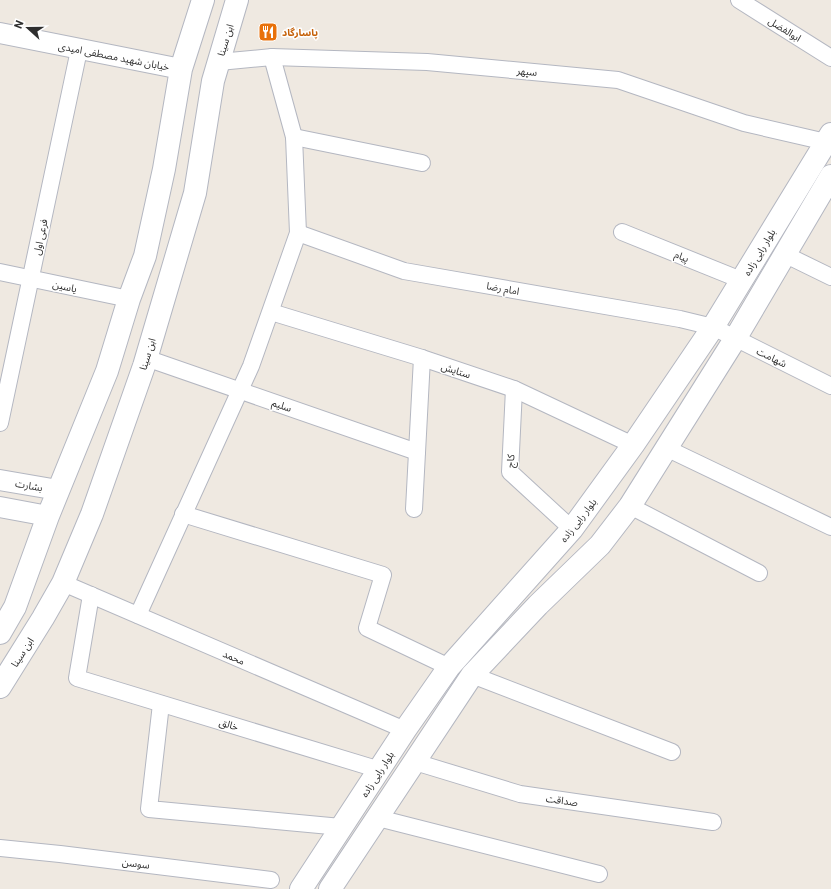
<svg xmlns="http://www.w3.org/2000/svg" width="831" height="889" viewBox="0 0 831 889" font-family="Roboto,'Noto Sans Arabic',sans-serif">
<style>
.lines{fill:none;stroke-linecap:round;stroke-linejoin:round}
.minor-casing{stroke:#b4b7c1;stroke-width:18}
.tertiary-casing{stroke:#b4b7c1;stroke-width:22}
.secondary-casing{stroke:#b4b7c1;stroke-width:24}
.minor{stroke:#fff;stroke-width:16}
.tertiary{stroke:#fff;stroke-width:20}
.secondary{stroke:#fff;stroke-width:22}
.labels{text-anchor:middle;stroke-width:3;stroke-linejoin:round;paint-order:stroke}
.street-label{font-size:10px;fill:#2e2e2e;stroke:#fff}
.food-label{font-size:10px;font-weight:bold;fill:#c56008;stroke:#fff;text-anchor:start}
</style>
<rect width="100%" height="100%" fill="#efe9e1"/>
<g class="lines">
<g class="minor-casing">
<g id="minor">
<polyline points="739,0 831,58"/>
<polyline points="219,62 272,57 427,62 618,80 744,123 826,142"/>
<polyline points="294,137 422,163"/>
<polyline points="622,232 741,280"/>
<polyline points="298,233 404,271 680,319 713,327 831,386"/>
<polyline points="784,254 831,277"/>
<polyline points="0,272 129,299"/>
<polyline points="271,312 422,358 514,389 633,445"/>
<polyline points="146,358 417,452"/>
<polyline points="514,389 510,472 572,529"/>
<polyline points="0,423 79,50"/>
<polyline points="666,448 831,527"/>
<polyline points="630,506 759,573"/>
<polyline points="414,509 422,358"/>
<polyline points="183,514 383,575 367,628 449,667"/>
<polyline points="63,583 405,730"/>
<polyline points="91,595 77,678 380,770"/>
<polyline points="138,615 251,366 298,233 294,137 272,57"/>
<polyline points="472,675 672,752"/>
<polyline points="161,704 149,809 341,827"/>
<polyline points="415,762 520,794 713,822"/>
<polyline points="378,818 599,874"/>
<polyline points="0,848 60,854 271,880"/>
</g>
</g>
<g class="tertiary-casing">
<g id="tertiary">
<polyline points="0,33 181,69"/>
<polyline points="0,480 58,490"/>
<polyline points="0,507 48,516"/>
</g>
</g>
<g class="secondary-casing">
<g id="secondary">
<polyline points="0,633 15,607 48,516 107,371 129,299 145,256 164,169 181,69 203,0"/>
<polyline points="0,687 43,618 63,583 92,514 144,366 195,193 213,81 237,0"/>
<polyline points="301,889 405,730 449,667 572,529 633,445 713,327 831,134"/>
<polyline points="330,889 472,675 538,605 600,545 630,506 735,339 831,176"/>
</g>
</g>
<use href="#minor" class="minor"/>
<use href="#tertiary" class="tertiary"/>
<use href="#secondary" class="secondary"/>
</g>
<defs>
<g id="restaurant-square" transform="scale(1)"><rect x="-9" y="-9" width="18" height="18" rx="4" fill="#e8710a" stroke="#fff"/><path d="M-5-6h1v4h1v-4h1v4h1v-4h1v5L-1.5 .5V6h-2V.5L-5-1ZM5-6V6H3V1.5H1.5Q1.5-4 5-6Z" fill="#fff"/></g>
</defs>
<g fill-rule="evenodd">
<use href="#restaurant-square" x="268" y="32"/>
</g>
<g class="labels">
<g class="street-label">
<text transform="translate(785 29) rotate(32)" y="4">ابوالفضل</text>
<text transform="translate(225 40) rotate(-73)" y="4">ابن سینا</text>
<text transform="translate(114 56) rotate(11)" y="4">خیابان شهید مصطفی امیدی</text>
<text transform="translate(527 71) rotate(5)" y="4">سپهر</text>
<text transform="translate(40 237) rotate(-78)" y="4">فرعی اول</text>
<text transform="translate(759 252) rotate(-59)" y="4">بلوار رایی زاده</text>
<text transform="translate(682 256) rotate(22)" y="4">پیام</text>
<text transform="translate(65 286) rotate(12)" y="4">یاسین</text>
<text transform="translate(503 288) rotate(10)" y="4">امام رضا</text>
<text transform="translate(147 354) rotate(-73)" y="4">ابن سینا</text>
<text transform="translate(772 357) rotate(26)" y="4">شهامت</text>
<text transform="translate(456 370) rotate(18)" y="4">ستایش</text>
<text transform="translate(282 405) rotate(19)" y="4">سلیم</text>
<text transform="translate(510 461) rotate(-87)" y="4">کاج</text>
<text transform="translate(29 485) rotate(10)" y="4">بشارت</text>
<text transform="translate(578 520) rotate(-52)" y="4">بلوار رایی زاده</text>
<text transform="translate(22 652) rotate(-57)" y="4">ابن سینا</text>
<text transform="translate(234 657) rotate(23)" y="4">محمد</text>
<text transform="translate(229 724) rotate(17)" y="4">خالق</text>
<text transform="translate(377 774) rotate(-57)" y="4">بلوار رایی زاده</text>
<text transform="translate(562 800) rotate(8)" y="4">صداقت</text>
<text transform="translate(136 863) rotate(7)" y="4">سوسن</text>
</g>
<g class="food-label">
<text x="282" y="36">پاسارگاد</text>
</g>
</g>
<g transform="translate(28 28) rotate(291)" stroke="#ffffff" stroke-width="3" paint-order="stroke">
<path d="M0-3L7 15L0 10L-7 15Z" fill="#2e2e2e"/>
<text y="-6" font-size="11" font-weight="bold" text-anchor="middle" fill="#2e2e2e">N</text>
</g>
</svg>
